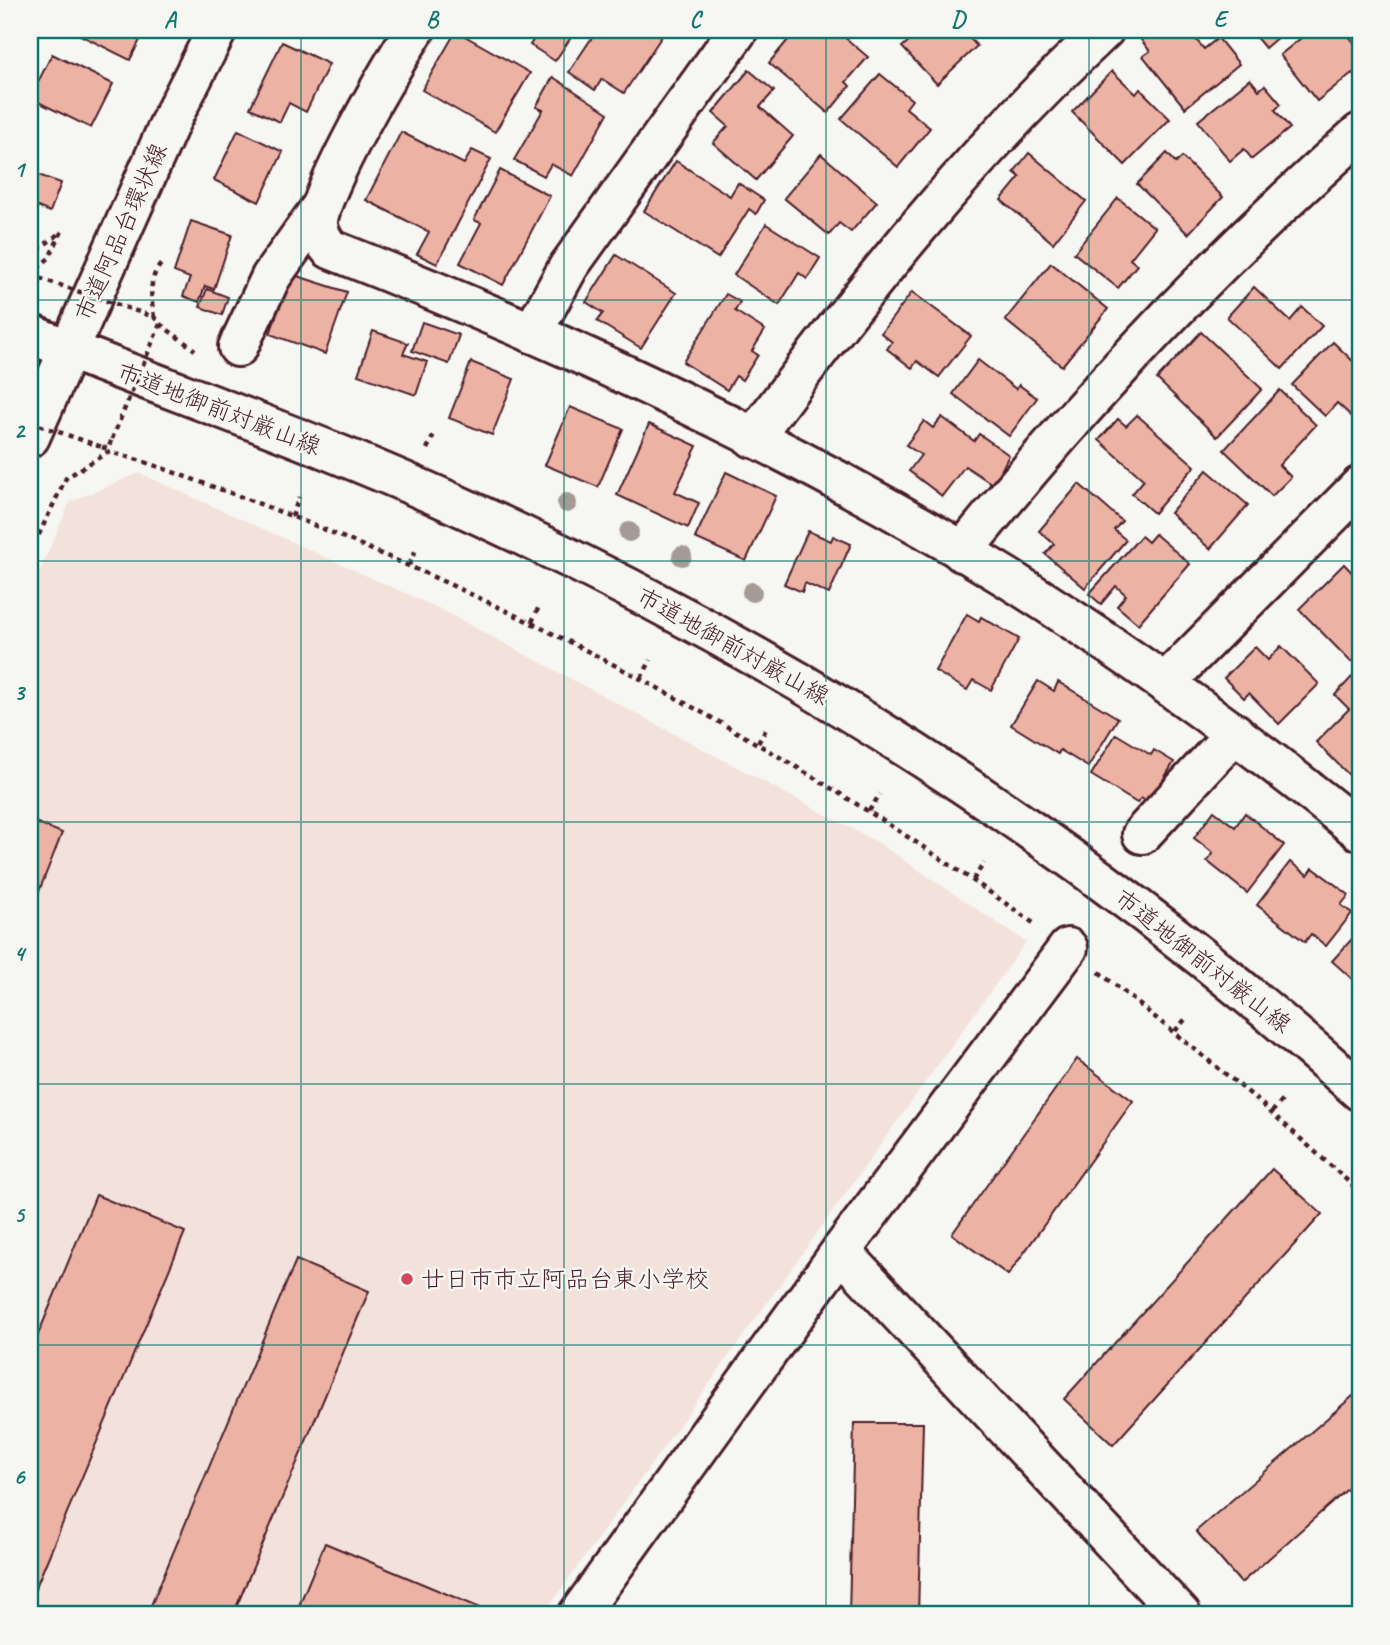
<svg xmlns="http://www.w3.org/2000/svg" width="1390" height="1645" viewBox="0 0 1390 1645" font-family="Caveat,'Klee One',sans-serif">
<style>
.built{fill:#f3e2db}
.building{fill:#ecb3a4;stroke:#4a1f2b;stroke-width:2}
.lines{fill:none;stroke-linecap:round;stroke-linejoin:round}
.minor-casing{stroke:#4a1f2b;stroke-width:44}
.path{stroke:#4a1f2b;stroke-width:4.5;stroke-dasharray:5 5;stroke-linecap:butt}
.minor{stroke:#f6f6f2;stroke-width:38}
.path-bridge{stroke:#4a1f2b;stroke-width:4.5;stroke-dasharray:5 5;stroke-linecap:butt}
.tree{fill:#a59b96}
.grid{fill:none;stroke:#0f766e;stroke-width:2;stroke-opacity:0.55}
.poi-dot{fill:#d1495b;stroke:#f6f6f2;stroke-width:2.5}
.labels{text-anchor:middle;stroke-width:5;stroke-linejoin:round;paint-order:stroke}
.street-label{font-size:24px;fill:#4a1f2b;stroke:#f6f6f2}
.poi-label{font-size:24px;fill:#4a1f2b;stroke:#f6f6f2;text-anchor:start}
.neatline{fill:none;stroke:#0f766e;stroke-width:2.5}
.grid-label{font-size:23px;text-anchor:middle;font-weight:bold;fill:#0f766e}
</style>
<rect width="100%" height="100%" fill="#f6f6f2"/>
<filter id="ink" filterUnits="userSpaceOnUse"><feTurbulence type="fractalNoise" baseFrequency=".0143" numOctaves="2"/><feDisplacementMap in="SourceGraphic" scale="14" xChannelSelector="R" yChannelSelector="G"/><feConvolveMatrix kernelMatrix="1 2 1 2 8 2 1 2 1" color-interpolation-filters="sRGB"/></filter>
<g filter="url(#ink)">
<polygon class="built" points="139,473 440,609 877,842 1026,942 543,1615 30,1615 30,592 70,502"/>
<g class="building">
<polygon points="79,30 145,30 130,60 78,34"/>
<polygon points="540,30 576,30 555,61 530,45"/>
<polygon points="597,30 660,30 664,33 624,93 602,79 595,90 569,72"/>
<polygon points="785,30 836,30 868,57 846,82 850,86 828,113 769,63 788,40 781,34"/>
<polygon points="921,30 962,30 977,46 937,84 902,47"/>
<polygon points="1153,30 1188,30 1204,49 1218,38 1239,64 1185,108 1143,56 1150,51 1141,40"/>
<polygon points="1250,30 1286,30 1265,48"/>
<polygon points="1311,30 1344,30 1360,50 1360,82 1352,73 1317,101 1280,55"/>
<polygon points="456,31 530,73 495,132 422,90"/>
<polygon points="282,42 329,64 306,112 289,103 280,122 250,108"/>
<polygon points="52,54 113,84 91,128 30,98"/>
<polygon points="749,70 774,91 760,107 793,136 756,180 713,143 728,126 713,113"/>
<polygon points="1112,71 1136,94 1140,89 1170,119 1125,165 1072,112"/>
<polygon points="880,74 912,100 906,108 930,128 898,167 841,119"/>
<polygon points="553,77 608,113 573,176 551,164 544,176 514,160 543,110 536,107"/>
<polygon points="1250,79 1259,90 1265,85 1281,104 1275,110 1290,128 1252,159 1244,149 1230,161 1198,121"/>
<polygon points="238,130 283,152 259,202 214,180"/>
<polygon points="401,132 464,164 472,150 491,159 437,264 417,254 429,232 366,200"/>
<polygon points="1029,153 1086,201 1053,243 1001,200 1020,177 1014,172"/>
<polygon points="1167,153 1176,163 1182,157 1223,197 1188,234 1137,184"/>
<polygon points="821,154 877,202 851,232 839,223 829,235 784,198"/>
<polygon points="676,161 730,196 738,183 764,200 756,214 749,209 718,258 644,211"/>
<polygon points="500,170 550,196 503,285 460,263 481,223 474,220"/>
<polygon points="30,172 61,183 50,212 30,204"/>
<polygon points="1118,198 1155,228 1130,259 1137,265 1118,288 1074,253"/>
<polygon points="191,221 232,235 214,289 205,286 199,302 183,296 190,278 174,272"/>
<polygon points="766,224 820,258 807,279 799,273 779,305 734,275"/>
<polygon points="616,255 676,293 641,348 597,321 603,313 586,302"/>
<polygon points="1051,263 1108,309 1062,366 1005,320"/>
<polygon points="291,274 347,292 325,354 270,334"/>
<polygon points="1254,287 1290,321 1302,307 1322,326 1282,369 1227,317"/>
<polygon points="207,289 228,297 222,315 200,307"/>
<polygon points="912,292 971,336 939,377 917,361 912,368 887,349 892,342 881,333"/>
<polygon points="726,294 740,302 735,311 765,330 752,351 758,355 742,380 736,376 727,390 683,362"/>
<polygon points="422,322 459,335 449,364 412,351"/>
<polygon points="373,331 408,343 403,354 427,362 416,395 358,375"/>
<polygon points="1201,332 1262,389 1217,437 1157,379"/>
<polygon points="1333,342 1360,368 1360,424 1337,403 1325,416 1292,385"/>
<polygon points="978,360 1016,389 1019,385 1037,398 1009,436 953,394"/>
<polygon points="471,362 514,379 492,435 449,418"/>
<polygon points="1280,390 1316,425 1279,465 1291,477 1272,496 1224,450"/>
<polygon points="570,407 623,429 598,487 545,465"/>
<polygon points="1137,415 1195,466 1154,513 1132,494 1144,480 1099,440 1118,419 1126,426"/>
<polygon points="942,417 974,441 979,434 1009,455 994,485 965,466 942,496 909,471 921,455 906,445 924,421 933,428"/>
<polygon points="649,424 697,446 675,492 699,503 688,528 617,495"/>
<polygon points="1207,470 1248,505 1210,549 1170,513"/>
<polygon points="726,472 776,496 746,561 695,538"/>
<polygon points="1079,484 1122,521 1114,530 1126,540 1085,588 1045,554 1054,544 1039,531"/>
<polygon points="808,531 831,541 833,536 851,544 829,594 805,583 802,592 784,584"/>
<polygon points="1155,534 1190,564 1138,624 1117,606 1126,595 1116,586 1101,604 1089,594 1141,536 1148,542"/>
<polygon points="1344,564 1360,581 1360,607 1356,612 1360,616 1360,653 1351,662 1299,609"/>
<polygon points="967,614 979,621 981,617 1019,639 991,690 973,680 967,690 935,671"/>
<polygon points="1281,646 1319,684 1279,724 1249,693 1244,698 1224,678 1255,647 1268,660"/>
<polygon points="1352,677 1360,686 1360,786 1316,742 1349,709 1335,695"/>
<polygon points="1038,681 1054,691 1058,682 1118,718 1088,767 1060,750 1058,754 1011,725"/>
<polygon points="1116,734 1151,755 1154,750 1174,762 1149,803 1141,798 1137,803 1091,775"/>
<polygon points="1214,811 1235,827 1245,813 1284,845 1247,893 1207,861 1213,853 1194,838"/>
<polygon points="30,820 62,833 30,914"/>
<polygon points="1290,862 1308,875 1313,868 1349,895 1341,905 1352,913 1326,946 1311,934 1305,942 1257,905"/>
<polygon points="1360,930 1360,986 1332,961"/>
<polygon points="1077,1059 1133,1101 1008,1275 952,1234"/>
<polygon points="1272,1169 1322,1214 1113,1445 1064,1399"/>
<polygon points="96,1195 185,1232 30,1601 30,1354"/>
<polygon points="296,1260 369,1291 233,1615 147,1615"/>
<polygon points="1360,1390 1360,1478 1241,1583 1196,1531"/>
<polygon points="854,1423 923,1423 918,1615 849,1615"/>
<polygon points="325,1543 497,1615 295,1615"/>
</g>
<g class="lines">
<g class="minor-casing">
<g id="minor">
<path d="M415 30C395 60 316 195 318 225 319 234 324 242 330 249 562 340 793 446 1006 577 1129 654 1247 740 1360 831"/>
<polyline points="532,333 569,266 738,30"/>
<path d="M30 334C175 393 325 444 468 510 793 658 1094 853 1360 1091"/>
<polyline points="238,347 271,277 321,207"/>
<polyline points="30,437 171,120 217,30"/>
<path d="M753 438C860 293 972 153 1104 30"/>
<path d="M962 552C1082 402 1217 259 1360 133"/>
<polyline points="1165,683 1360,486"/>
<polyline points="1142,834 1235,733"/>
<polyline points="841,1251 1181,1615"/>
<polyline points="578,1615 841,1251 1068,948"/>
</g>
</g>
<g class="path">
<polyline points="30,256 61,232"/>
<polyline points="30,275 49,258 62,231"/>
<path d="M154 317C151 297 147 277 164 261"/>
<polyline points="160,324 195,350"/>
<polyline points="102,447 108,449 112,439"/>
<polyline points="427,449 435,432"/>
<polyline points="292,517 299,497"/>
<path d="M30 553 66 478 108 452C141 459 172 472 203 483 255 502 306 521 356 543 596 645 824 772 1036 925"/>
<polyline points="409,565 417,547"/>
<polyline points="532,622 540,604"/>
<polyline points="641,678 651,660"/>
<polyline points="758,743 768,726"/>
<polyline points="869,811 880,794"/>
<polyline points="973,880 984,863"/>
<polyline points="1099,972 1254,1097 1360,1192"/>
<polyline points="1175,1031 1188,1016"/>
<polyline points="1272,1112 1285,1097"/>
</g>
<use href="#minor" class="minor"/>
<g class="path-bridge">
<polyline points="30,275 154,317 160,324 112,439"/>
<polyline points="30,422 102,447"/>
</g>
</g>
<g class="tree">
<circle cx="567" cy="503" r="10"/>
<circle cx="629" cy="532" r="10"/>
<circle cx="682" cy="556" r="10"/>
<circle cx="752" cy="592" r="10"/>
</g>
</g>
<path class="grid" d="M301 30V1615M564 30V1615M826 30V1615M1089 30V1615M30 300H1360M30 561H1360M30 822H1360M30 1084H1360M30 1345H1360"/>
<circle class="poi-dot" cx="407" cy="1279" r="7"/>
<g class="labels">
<g class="street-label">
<text transform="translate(121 232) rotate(-66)" y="8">市道阿品台環状線</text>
<text transform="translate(219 409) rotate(21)" y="8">市道地御前対厳山線</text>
<text transform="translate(733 646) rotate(29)" y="8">市道地御前対厳山線</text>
<text transform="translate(1203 961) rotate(38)" y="8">市道地御前対厳山線</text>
</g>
<g class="poi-label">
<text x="421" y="1287">廿日市市立阿品台東小学校</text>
</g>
</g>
<rect width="1390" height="1645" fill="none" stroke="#f6f6f2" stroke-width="77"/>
<rect x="38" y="38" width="1314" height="1568" class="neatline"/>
<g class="grid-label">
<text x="170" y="27">A</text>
<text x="432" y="27">B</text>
<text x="695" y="27">C</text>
<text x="958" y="27">D</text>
<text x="1220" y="27">E</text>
<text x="19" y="177">1</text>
<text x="19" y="438">2</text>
<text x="19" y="700">3</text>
<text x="19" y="961">4</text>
<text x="19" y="1222">5</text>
<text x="19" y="1484">6</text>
</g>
</svg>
